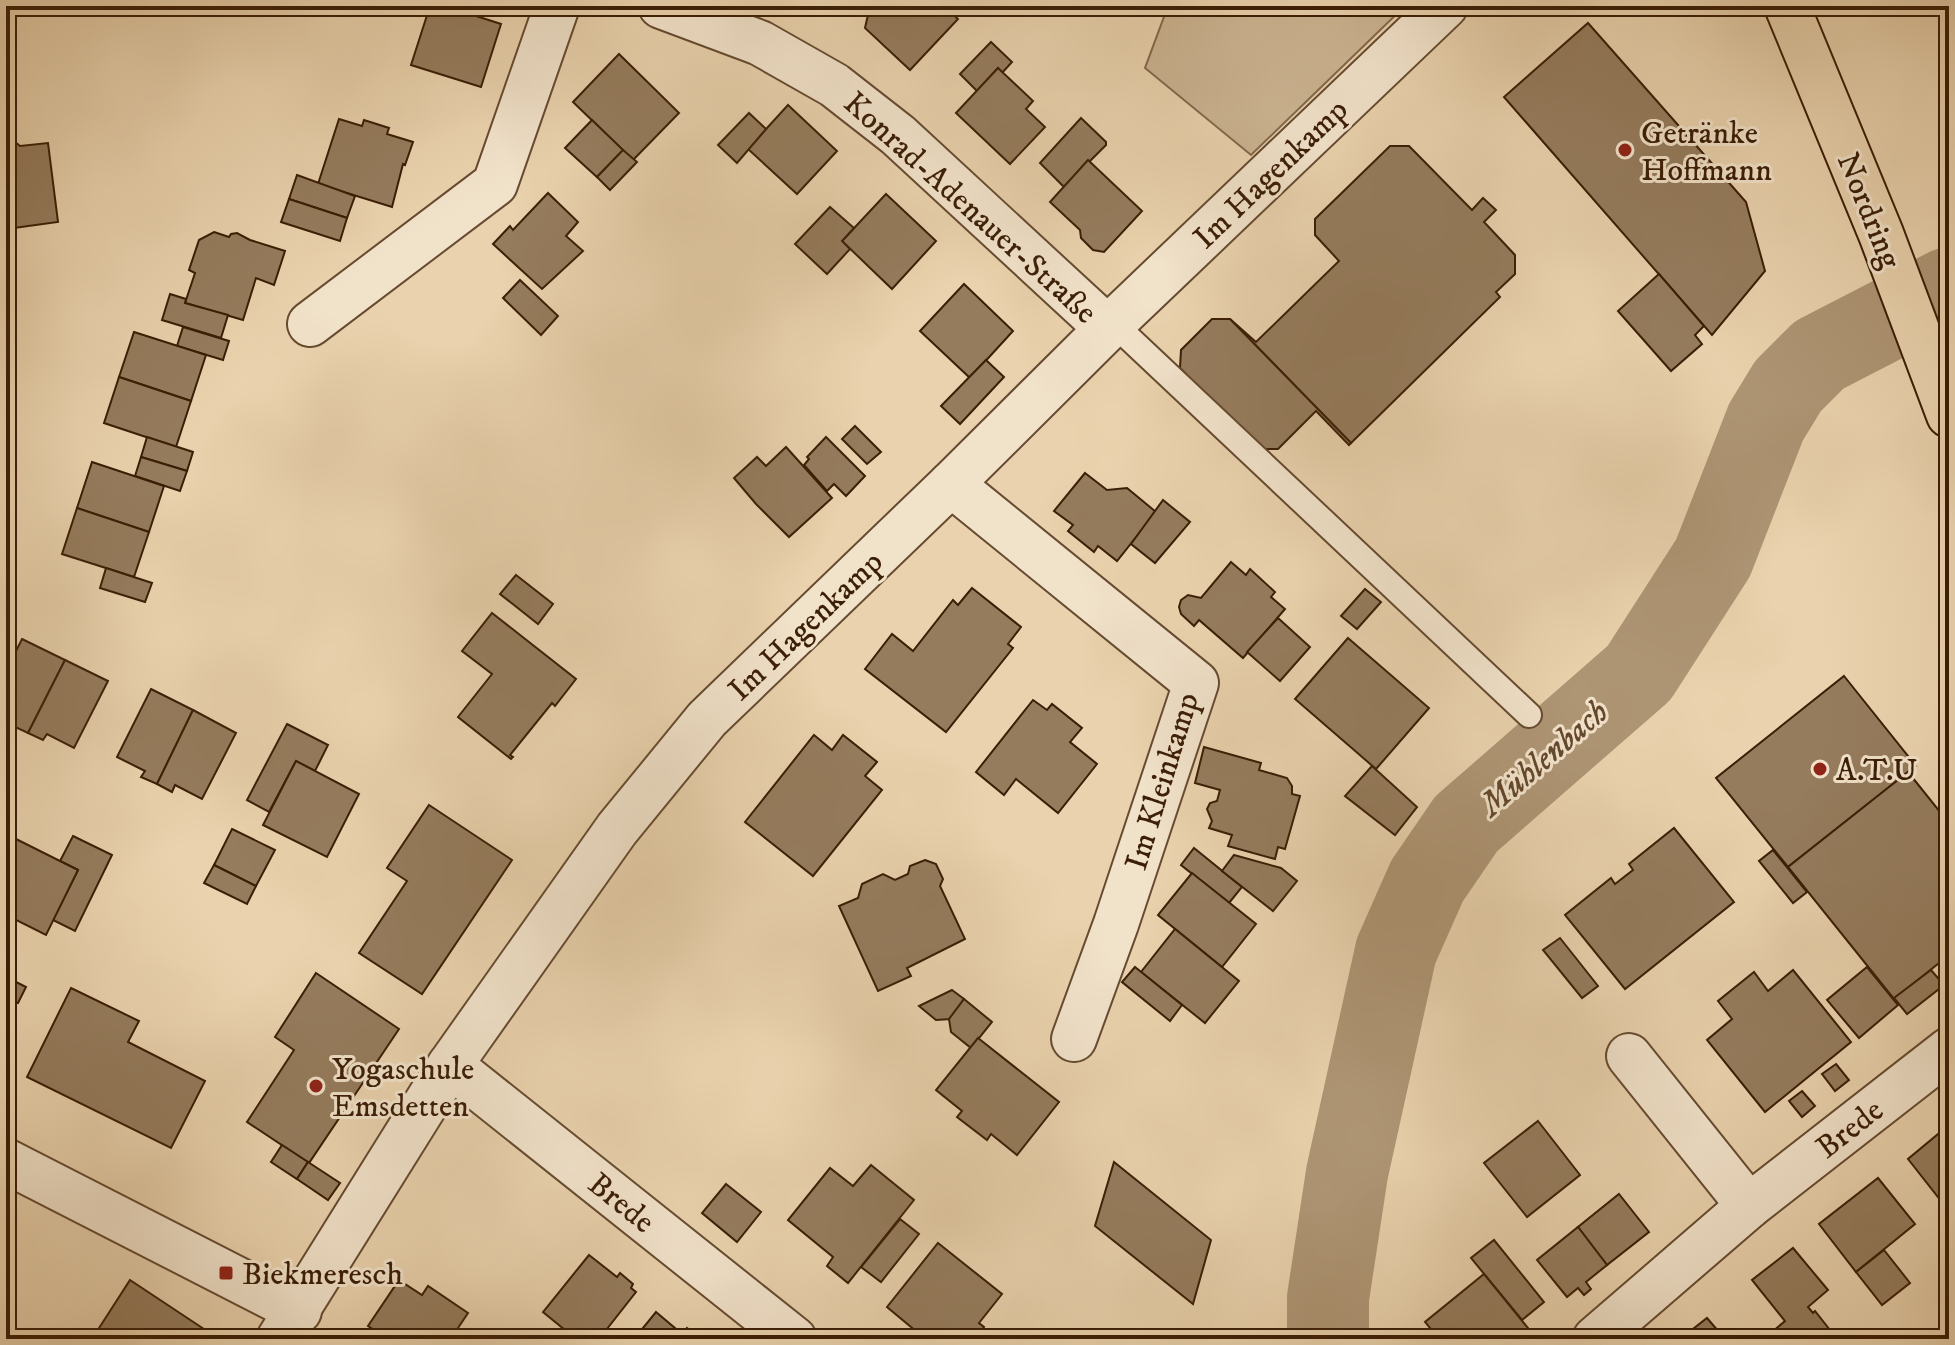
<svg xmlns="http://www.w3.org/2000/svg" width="1955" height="1345" viewBox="0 0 1955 1345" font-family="'IM FELL DW Pica',serif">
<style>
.green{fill:#cbb391;stroke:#83684c;stroke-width:2}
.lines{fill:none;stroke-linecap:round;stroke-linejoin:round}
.river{stroke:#ae9574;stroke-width:82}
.building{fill:#957c5d;stroke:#3b1e06;stroke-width:2}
.lane-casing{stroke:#664b30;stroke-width:28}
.street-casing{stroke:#664b30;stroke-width:48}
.primary-casing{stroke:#3b1e06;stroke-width:48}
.lane{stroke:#f1e2ca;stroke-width:24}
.street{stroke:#f1e2ca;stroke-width:44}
.primary{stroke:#e9d2ad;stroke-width:44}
.poi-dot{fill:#8f2418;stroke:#f1e2ca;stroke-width:3}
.labels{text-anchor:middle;stroke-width:6;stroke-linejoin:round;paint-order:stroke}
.poi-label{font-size:32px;fill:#3b1e06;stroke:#f1e2ca;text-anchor:start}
.street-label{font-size:32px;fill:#3b1e06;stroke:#f1e2ca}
.water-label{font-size:34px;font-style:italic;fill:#63482c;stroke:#f1e2ca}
</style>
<rect width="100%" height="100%" fill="#e9d2ad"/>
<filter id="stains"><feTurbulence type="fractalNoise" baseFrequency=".0025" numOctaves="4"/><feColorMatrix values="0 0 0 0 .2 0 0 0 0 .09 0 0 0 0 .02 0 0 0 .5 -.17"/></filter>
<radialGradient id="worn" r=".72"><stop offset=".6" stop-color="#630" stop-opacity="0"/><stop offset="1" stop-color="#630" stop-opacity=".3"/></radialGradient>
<polygon class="green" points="1168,6 1405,6 1251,155 1145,68"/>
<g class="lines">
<polyline class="river" points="1328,1339 1328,1298 1347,1173 1396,951 1427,881 1466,824 1639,673 1713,558 1766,422 1788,386 1819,355 1949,288"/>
</g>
<g class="building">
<polygon points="430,6 445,6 501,24 481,87 411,65"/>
<polygon points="870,6 944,6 958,19 910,70 865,28"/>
<polygon points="1940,6 1949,6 1949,30"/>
<polygon points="1588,23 1746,202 1765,271 1712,335 1504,97"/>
<polygon points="991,42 1012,62 1002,73 998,68 977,91 960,74"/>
<polygon points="619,54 679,113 633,160 573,102"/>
<polygon points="998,68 1033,101 1026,109 1045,127 1010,164 956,113"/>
<polygon points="788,105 837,151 797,194 748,149"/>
<polygon points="749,113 766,129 737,163 718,145"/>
<polygon points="1081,118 1106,142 1106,145 1064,187 1040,163"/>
<polygon points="339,119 362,126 364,120 389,128 387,134 413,142 405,165 403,164 392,207 318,184"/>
<polygon points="592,120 623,150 597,177 565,148"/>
<polygon points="9,137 20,146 48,143 58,222 6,229 6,138"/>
<polygon points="1390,146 1409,146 1472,210 1483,198 1496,210 1484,222 1515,255 1515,274 1496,292 1500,297 1351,443 1230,319 1256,342 1339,261 1315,235 1315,219"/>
<polygon points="623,150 637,162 610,190 597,177"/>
<polygon points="1088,160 1142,211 1104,252 1093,250 1081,238 1080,230 1050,202"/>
<polygon points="297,175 355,196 347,218 289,199"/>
<polygon points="548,193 578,222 566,236 583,251 542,289 493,244 510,226 513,230"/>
<polygon points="886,194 936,241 892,289 842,241"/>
<polygon points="289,199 347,218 340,241 281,222"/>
<polygon points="830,207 854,228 842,241 850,249 827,274 795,244"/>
<polygon points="214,232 229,237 231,234 237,233 250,240 285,251 274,285 256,278 243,320 185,303 195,273 189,270 199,240"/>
<polygon points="1659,274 1704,326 1695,335 1702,344 1671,371 1618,311"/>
<polygon points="520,280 558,316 541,335 503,298"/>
<polygon points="964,284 1013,331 970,378 920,331"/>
<polygon points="170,294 186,299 185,303 228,315 221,338 162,320"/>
<polygon points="1212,319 1230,319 1351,443 1349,445 1316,411 1278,449 1259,449 1180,368 1181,350"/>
<polygon points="183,327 229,341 223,360 177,346"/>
<polygon points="134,332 206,355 191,401 119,377"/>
<polygon points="986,360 1004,377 960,424 941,406"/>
<polygon points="119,377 191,401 176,447 104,423"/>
<polygon points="855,426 881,452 867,464 842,439"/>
<polygon points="147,437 193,452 187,471 141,457"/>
<polygon points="826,437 865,476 846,496 834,484 827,491 804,465 809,459 807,457"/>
<polygon points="786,447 832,498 789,537 756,504 734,478 757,457 766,466"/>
<polygon points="141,457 187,471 180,491 135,476"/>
<polygon points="92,462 164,486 149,532 77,508"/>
<polygon points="1085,473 1107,490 1127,488 1156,512 1117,561 1098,546 1094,552 1068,531 1073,525 1054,511"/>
<polygon points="1163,500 1190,522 1155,563 1131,544"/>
<polygon points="77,508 149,532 134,577 62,554"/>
<polygon points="1231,562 1246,575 1250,569 1275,592 1271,597 1285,609 1243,658 1199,620 1194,626 1181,614 1179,607 1181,600 1188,595 1201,598"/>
<polygon points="106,568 152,583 145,602 100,588"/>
<polygon points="516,575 553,604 538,624 500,594"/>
<polygon points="972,588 1021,627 1008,644 1013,648 946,732 865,669 892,634 913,651 953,600 958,605"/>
<polygon points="1365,589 1381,602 1357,629 1341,616"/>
<polygon points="492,613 576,679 555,706 552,703 510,755 513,757 511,759 458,717 492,674 462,651"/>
<polygon points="1278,618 1310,647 1280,681 1247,652"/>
<polygon points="1348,638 1429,708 1376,769 1295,699"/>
<polygon points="22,639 65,660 28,733 13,726 16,720 6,714 6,671"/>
<polygon points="65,660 108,681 74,748 47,734 43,740 28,733"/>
<polygon points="1844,676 1916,766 1788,867 1716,778"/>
<polygon points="151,689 193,710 157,784 141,777 145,771 117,757"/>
<polygon points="1033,700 1047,710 1052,704 1082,728 1070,742 1097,764 1058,813 1016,779 1004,795 976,772"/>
<polygon points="193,710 236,733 202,799 175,785 172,792 157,784"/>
<polygon points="287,724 328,745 315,771 296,761 269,812 247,800"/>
<polygon points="814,735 832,750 843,735 877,762 865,776 882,790 813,876 745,822"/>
<polygon points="1204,747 1261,763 1259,770 1287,778 1292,786 1292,794 1300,796 1285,849 1278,847 1275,859 1228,846 1232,835 1209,828 1212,821 1207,809 1210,803 1217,801 1220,790 1195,783"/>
<polygon points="296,761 359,794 327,857 263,825"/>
<polygon points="1372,766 1417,807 1395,835 1345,796"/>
<polygon points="1908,772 1949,823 1949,955 1894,999 1788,867"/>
<polygon points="429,805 512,860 422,994 359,953 407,881 387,868"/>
<polygon points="1674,828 1734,902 1625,989 1565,915 1611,878 1615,884 1633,870 1629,864"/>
<polygon points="232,829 275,850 256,886 214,865"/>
<polygon points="73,836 112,855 75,931 53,920 78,870 60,861"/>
<polygon points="14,838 78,870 46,935 6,915 6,854"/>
<polygon points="1194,848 1242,887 1229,903 1181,865"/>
<polygon points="1773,850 1807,892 1793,903 1759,861"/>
<polygon points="1234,855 1281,868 1297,881 1273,911 1222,871"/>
<polygon points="925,860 936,864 943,879 940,886 965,939 907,968 911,976 878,991 839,906 858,898 862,884 883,874 895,880 908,874 910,866"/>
<polygon points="214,865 256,886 247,904 204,883"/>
<polygon points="1192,873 1256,924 1222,967 1158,915"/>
<polygon points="1175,929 1239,981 1205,1023 1141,972"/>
<polygon points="1560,938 1598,986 1582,998 1543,950"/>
<polygon points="1135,967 1182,1005 1170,1021 1122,982"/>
<polygon points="1867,967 1898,1005 1859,1038 1827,1000"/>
<polygon points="1793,970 1851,1042 1765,1112 1707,1040 1732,1019 1718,1001 1754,972 1768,991"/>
<polygon points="1931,970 1944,985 1907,1014 1894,998"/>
<polygon points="316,973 399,1029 309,1163 247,1122 294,1050 275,1037"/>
<polygon points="6,977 26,987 18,1003 13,1001 6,1015"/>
<polygon points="71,988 139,1021 128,1042 205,1081 171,1148 27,1077"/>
<polygon points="952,990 964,999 951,1019 936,1020 919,1006"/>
<polygon points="964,999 992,1022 971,1048 951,1032 949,1019"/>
<polygon points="978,1038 1059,1102 1017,1155 991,1134 987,1140 957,1117 962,1111 936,1090"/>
<polygon points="1836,1064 1849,1080 1835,1091 1822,1074"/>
<polygon points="1802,1091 1815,1106 1802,1117 1789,1101"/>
<polygon points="1538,1121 1580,1175 1527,1217 1484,1163"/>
<polygon points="1949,1125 1949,1211 1908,1159"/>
<polygon points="282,1145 308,1162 297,1179 271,1162"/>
<polygon points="308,1162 340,1183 328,1200 297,1179"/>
<polygon points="1114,1162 1211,1240 1193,1304 1095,1226"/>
<polygon points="871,1165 914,1200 848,1283 827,1266 833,1257 788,1220 830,1168 853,1186"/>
<polygon points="1878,1178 1915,1224 1856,1272 1819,1224"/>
<polygon points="726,1184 761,1212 737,1242 702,1213"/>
<polygon points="1619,1194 1649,1232 1607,1265 1578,1227"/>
<polygon points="900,1219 919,1234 881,1282 861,1267"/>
<polygon points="1578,1227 1607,1265 1586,1282 1591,1289 1584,1295 1578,1288 1567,1297 1537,1260"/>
<polygon points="1494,1240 1544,1302 1522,1320 1471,1258"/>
<polygon points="938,1243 1002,1294 979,1323 984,1327 975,1339 922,1339 923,1337 887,1307"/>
<polygon points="1793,1248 1828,1290 1808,1307 1813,1313 1815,1311 1837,1339 1777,1339 1772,1332 1785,1321 1752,1280"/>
<polygon points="1884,1250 1910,1283 1882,1305 1856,1272"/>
<polygon points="589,1255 617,1277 620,1273 633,1284 631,1288 636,1292 599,1339 576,1339 543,1312"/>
<polygon points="1484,1274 1528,1328 1514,1339 1439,1339 1425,1322"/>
<polygon points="130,1280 213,1335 211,1339 92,1339"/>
<polygon points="399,1280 422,1295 428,1286 468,1313 454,1334 461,1339 388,1339 368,1326"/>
<polygon points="656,1312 682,1334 678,1339 634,1339"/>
<polygon points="1707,1318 1725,1339 1668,1339 1673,1335 1684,1336"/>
<polygon points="687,1328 701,1339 678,1339"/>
</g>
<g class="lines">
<g class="lane-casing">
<polyline id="lane" points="1113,323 1529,715"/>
</g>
<g class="street-casing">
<g id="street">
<polyline points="661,6 760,43 834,85 898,135 1107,328"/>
<polyline points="310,324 495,184 557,6"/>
<polyline points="951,484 1196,683 1116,924 1074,1039"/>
<polyline points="1629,1056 1749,1206"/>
<polyline points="450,1065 794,1339"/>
<polyline points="6,1161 299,1311"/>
<polyline points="279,1339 450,1065 617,829 707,719 951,484 1113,323 1445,6"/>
<polyline points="1595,1339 1749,1206 1949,1050"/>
</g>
</g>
<g class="primary-casing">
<polyline id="primary" points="1787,6 1881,234 1949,415"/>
</g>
<use href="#lane" class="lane"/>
<use href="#street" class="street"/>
<use href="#primary" class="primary"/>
</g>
<g class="poi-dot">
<circle cx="1625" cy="150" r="8"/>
<circle cx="1820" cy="769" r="8"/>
<circle cx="316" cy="1086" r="8"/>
<rect x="218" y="1265" width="16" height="16" rx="4"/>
</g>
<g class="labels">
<g class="poi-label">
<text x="1641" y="143">Getränke<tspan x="1641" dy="37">Hoffmann</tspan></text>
<text x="1836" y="780">A.T.U</text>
<text x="332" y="1079">Yogaschule<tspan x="332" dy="37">Emsdetten</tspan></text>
<text x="242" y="1284">Biekmeresch</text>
</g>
<g class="street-label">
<text transform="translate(1270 173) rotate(-44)" y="11">Im Hagenkamp</text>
<text transform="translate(971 207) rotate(42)" y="11">Konrad-Adenauer-Straße</text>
<text transform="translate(1870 210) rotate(68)" y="11">Nordring</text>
<text transform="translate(805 625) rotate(-44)" y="11">Im Hagenkamp</text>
<text transform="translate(1161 781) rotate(-73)" y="11">Im Kleinkamp</text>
<text transform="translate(1849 1128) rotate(-38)" y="11">Brede</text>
<text transform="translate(622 1202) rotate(39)" y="11">Brede</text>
</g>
<g class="water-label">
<text transform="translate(1543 757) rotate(-41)" y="12">Mühlenbach</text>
</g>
</g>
<rect width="1955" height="1345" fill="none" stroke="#e9d2ad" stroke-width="32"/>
<rect x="8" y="8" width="1939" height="1329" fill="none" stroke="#3b1e06" stroke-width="4"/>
<rect x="16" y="16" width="1923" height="1313" fill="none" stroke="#3b1e06" stroke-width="2"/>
<rect width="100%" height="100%" filter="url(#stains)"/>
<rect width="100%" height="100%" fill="url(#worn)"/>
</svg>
